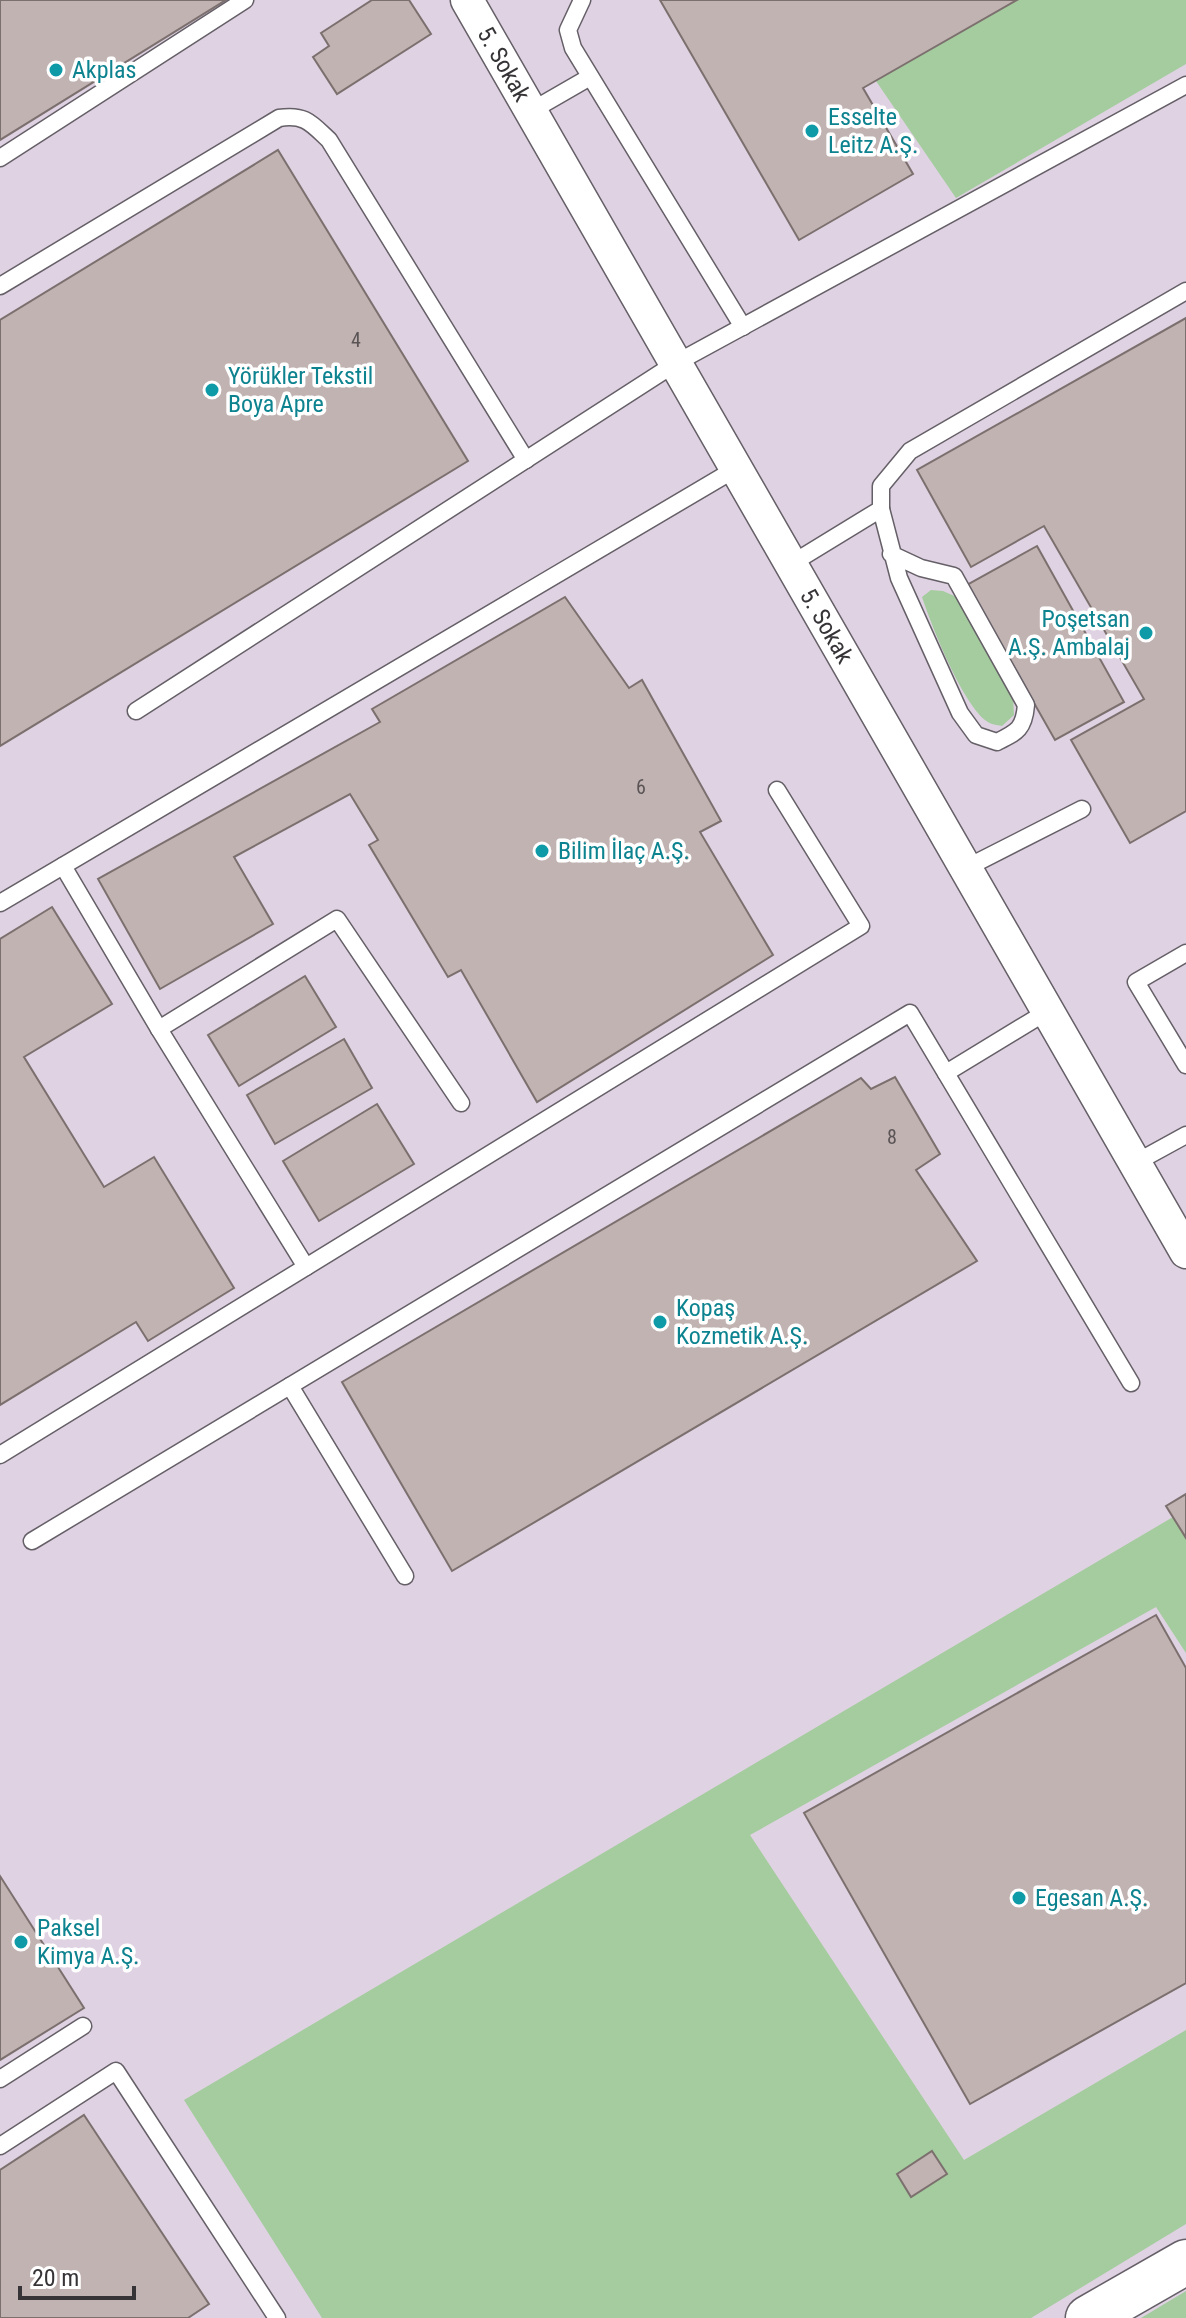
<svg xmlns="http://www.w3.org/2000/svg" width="1186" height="2318" viewBox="0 0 1186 2318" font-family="'Roboto Condensed',sans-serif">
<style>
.built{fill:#dfd2e2}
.green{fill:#a4cc9e}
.building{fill:#c1b3b2;stroke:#7c706f;stroke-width:2}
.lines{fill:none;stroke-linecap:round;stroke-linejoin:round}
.lane-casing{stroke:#655f67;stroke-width:19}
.street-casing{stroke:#655f67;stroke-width:35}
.secondary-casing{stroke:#655f67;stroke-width:47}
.lane{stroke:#fff;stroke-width:16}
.street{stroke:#fff;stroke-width:32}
.secondary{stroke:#fff;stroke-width:44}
.culture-dot{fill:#0f9aa8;stroke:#fff;stroke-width:3}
.labels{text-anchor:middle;stroke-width:7;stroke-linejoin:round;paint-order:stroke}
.number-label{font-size:20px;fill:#5a5456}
.street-label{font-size:24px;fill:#373437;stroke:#fff}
.culture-label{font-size:24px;fill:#0d838f;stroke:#fff;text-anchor:start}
</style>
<rect width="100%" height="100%" fill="#e8e0ea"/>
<rect class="built" x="0" y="0" width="1186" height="2318"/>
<g class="green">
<polygon points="1017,0 1186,0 1186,64 956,198 876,81"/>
<path d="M931 590 943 591 959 598 1013 697 1014 715 1002 726C997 725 989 724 985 720 961 700 932 627 922 597Z"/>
<polygon points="1173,1517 1186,1538 1186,1653 1156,1607 750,1835 964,2160 1186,2030 1186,2224 1031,2318 322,2318 184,2100"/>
<polygon points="1186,2291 1186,2318 1141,2318"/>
</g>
<g class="building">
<polygon points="0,0 226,0 0,140"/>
<polygon points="372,0 409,0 431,34 337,94 313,57 329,46 321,33"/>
<polygon points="660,0 1017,0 863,88 913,174 799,240"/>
<polygon points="278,150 468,461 0,746 0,320"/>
<polygon points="1186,318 1186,811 1130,843 1071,740 1144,699 1044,526 971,567 917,470"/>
<polygon points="1037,546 1124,702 1055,740 967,585"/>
<polygon points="565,597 629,688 642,680 721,821 700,832 773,955 537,1102 461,970 448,977 369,845 378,840 350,794 234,857 273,924 160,989 98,879 380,722 372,709"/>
<polygon points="52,907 112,1004 24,1057 104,1187 154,1157 234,1288 148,1341 136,1322 0,1405 0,939"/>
<polygon points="305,976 336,1027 239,1086 208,1035"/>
<polygon points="344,1039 372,1088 275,1144 247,1095"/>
<polygon points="895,1077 940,1154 916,1170 977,1261 452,1571 342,1382 861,1078 871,1089"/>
<polygon points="377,1104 414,1164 319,1221 283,1161"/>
<polygon points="1186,1494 1186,1538 1166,1506"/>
<polygon points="1156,1615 1186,1668 1186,1983 970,2104 804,1813"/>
<polygon points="0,1876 84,2008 0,2060"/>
<polygon points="84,2115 209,2304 188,2318 0,2318 0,2170"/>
<polygon points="932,2151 947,2174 911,2197 897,2174"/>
</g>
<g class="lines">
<g class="lane-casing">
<g id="lane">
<polyline points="582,0 568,30 573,48 743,327"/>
<polyline points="531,111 590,77"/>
<polyline points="0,158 245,0"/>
<path d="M0 286 279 118C305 114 311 123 329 140L526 460"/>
<path d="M881 509 899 578 960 713 976 735 997 742C1017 732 1024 729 1026 705L954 576 921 568 891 554"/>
<polyline points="791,564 881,509 881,486 910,451 1186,291"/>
<polyline points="136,711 676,363 1186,85"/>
<polyline points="63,866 159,1029 306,1267"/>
<polyline points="966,868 1082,809"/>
<polyline points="0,903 737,468"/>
<polyline points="1186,953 1136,982 1186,1065"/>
<polyline points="159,1029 337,919 461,1103"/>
<polyline points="946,1073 1048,1011"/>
<polyline points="1135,1163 1186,1135"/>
<polyline points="290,1386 405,1576"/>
<polyline points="0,1455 861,926 777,790"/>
<polyline points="32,1541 910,1013 1131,1383"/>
<polyline points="0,2079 83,2026"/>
<polyline points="0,2146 116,2071 277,2318"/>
</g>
</g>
<g class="street-casing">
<g id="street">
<path id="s1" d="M467 0 1186 1252"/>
</g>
</g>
<g class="secondary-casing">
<polyline id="secondary" points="1088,2318 1186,2262"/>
</g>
<use href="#lane" class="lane"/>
<use href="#street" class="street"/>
<use href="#secondary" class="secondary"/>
</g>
<g class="culture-dot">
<circle cx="56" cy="70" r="8"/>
<circle cx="812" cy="131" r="8"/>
<circle cx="212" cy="390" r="8"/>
<circle cx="1146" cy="633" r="8"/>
<circle cx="542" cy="851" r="8"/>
<circle cx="660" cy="1322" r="8"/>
<circle cx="1019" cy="1898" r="8"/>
<circle cx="21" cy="1942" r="8"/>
</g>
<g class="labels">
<g class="number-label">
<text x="356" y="347">4</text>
<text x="641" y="794">6</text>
<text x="892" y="1144">8</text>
</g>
<g class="street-label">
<text dy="8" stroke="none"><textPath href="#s1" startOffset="74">5. Sokak</textPath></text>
<text dy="8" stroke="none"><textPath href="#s1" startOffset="722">5. Sokak</textPath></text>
</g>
<g class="culture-label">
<text x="72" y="78">Akplas</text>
<text x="828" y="125">Esselte<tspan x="828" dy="28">Leitz A.Ş.</tspan></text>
<text x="228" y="384">Yörükler Tekstil<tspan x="228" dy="28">Boya Apre</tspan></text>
<text x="1130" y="627" text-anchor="end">Poşetsan<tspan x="1130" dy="28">A.Ş. Ambalaj</tspan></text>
<text x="558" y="859">Bilim İlaç A.Ş.</text>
<text x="676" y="1316">Kopaş<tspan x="676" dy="28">Kozmetik A.Ş.</tspan></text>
<text x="1035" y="1906">Egesan A.Ş.</text>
<text x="37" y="1936">Paksel<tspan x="37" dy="28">Kimya A.Ş.</tspan></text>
</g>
</g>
<path d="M20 2286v12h114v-12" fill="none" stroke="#373437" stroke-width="4"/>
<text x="32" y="2286" font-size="24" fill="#373437" stroke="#ffffff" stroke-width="6" paint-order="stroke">20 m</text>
</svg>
